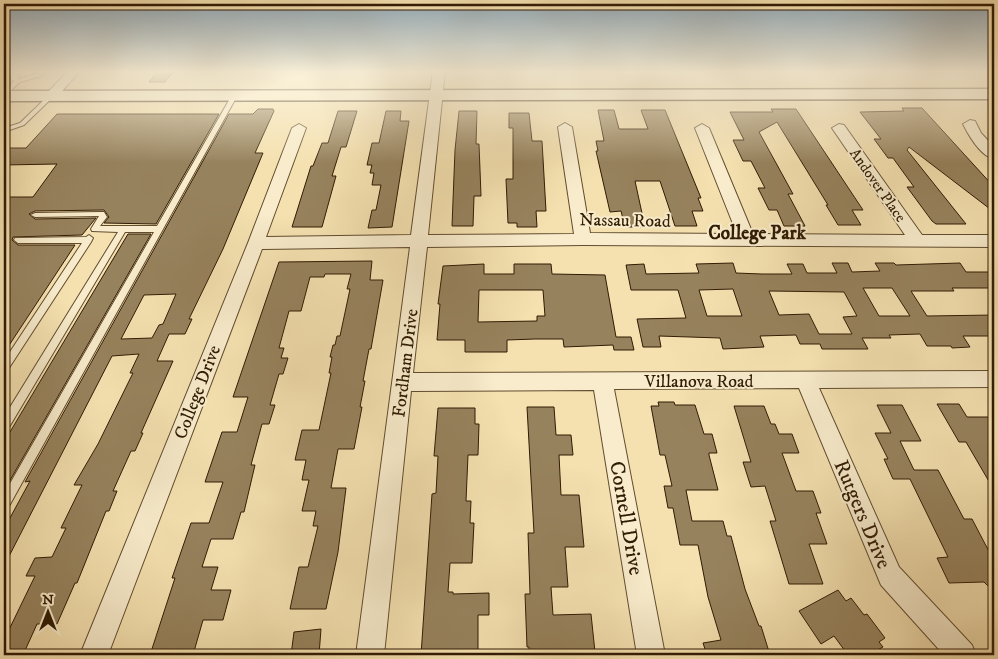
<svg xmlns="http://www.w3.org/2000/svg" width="998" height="659" viewBox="0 0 998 659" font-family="'IM FELL DW Pica',serif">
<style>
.building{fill:#96825d;stroke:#301b04;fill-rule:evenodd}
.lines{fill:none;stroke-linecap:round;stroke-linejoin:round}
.service-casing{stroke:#614c2f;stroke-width:2}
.minor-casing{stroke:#614c2f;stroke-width:2}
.secondary-casing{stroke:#301b04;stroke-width:3}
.service{fill:#f8eccc;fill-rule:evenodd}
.minor{fill:#f8eccc;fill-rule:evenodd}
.secondary{fill:#f8eccc;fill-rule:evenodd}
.labels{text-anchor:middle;stroke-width:4;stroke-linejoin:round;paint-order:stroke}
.far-street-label{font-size:15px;fill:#301b04;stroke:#f8eccc}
.street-label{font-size:18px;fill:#301b04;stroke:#f8eccc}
.neighbourhood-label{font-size:19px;font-weight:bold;fill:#301b04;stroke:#f8eccc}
.near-street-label{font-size:21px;fill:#301b04;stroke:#f8eccc}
</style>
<rect width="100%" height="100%" fill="#f5e1b0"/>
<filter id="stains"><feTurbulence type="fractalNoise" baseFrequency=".004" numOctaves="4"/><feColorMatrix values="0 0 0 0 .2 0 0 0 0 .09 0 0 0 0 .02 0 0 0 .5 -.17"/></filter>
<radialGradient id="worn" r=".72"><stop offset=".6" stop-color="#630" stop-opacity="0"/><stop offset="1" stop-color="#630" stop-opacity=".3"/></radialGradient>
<g class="building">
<polygon points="158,71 174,71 165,82 149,82"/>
<polygon points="902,108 922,108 994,187 994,212 909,147 907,150 966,224 936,224 932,221 907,187 914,187 893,158 888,158 874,139 881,139 860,112 904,111"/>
<path d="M258 109H273L274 111 255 153H263L223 249 189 319H192L185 334H169L157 361H173L141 433H143L135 451H131L113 491H117L109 511H106L77 583H75L57 624H37L23 655H4V640L35 576H26L35 558 52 557 66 528H61L82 485H74L98 444 133 373H130L139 354 112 356 4 566V529L30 481 25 482 229 114H253ZM176 294 163 324 159 325 152 338 121 339 144 295Z"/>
<polygon points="771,109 796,109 863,210 852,210 861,225 838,225 826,205 828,205 777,122 759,132 793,194 788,194 805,226 784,226 777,210 769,210 758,188 765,188 751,161 743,161 733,140 744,140 730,112 773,112"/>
<polygon points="598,110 614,110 619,129 648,129 641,110 665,110 701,198 698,198 703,211 692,211 697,226 675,226 660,181 635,181 645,227 625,227 621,211 610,212 596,151 598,151 596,141 604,141"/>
<polygon points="338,111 357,111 346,147 341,147 332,176 336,176 322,227 292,227 311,166 313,166 322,143 328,143"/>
<polygon points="386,111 401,111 400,121 409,121 392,227 368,228 372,210 376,210 381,185 372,185 374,173 370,173 372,165 367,165 372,143 379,143"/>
<polygon points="459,111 477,111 476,144 479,144 481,196 474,196 473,226 452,226 455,150"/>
<polygon points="509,113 529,113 532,141 542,141 546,211 536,211 537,227 517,227 517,223 508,223 506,179 513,179 513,128 509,128"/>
<polygon points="57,114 219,114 156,224 104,223 109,217 104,210 35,211 29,214 35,219 96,218 82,235 13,237 12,240 18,245 75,245 4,353 4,197 33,197 57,164 4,165 4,148 26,148"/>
<polygon points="128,234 151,234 9,482 4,482 4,442"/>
<polygon points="372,261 370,280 383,280 371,349 369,349 363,381 365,381 360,407 362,407 354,449 338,449 331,488 346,488 338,552 326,609 290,609 299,567 308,567 318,526 313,526 316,511 302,511 309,480 302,480 306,460 295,460 302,430 319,430 331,373 329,373 332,357 330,357 333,345 335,345 337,336 340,336 350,289 347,289 351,274 325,274 324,277 310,277 301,311 289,311 279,348 284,348 281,358 288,358 283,374 279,374 270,405 275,405 269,424 262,424 251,465 255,465 244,512 241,512 233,539 211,539 202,567 218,567 211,590 231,590 223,620 203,620 193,655 150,655 175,578 172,578 191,523 209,523 223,482 205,482 222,432 237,432 248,397 233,397 279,262"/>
<path d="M733 263 736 273 762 274H792L787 264H803L807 273H837L832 263H848L852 272 880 271 875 263H894L896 265 960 263 966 272H994V288H952L954 291H911L927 316 994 315V336H963L970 347 952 348 951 346H927L920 334 889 335 891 338H862L868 349H822L820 344H800L796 335 760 336 764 347 723 349 720 338 659 336 661 347H643L637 319 686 318 678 290H631L626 265 644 264 646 274 699 273 696 264ZM863 288H892L910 316H879ZM733 289 742 316H707L699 290ZM769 291 844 292 857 316 843 317 852 334H819L809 314 779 315Z"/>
<path d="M484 264V274H514V264H551L552 274 605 275 616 337H631L634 350H614L613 345 564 347 563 339H535L507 340V352H465V340H437L440 304H438L443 266ZM479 290H543L545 316H537V321L478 322Z"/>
<polygon points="658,402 674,402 675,405 695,405 704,434 712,434 717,453 709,453 709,455 718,490 686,490 692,521 723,521 727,536 731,536 745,589 759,626 761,626 770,655 707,655 703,643 721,640 708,597 698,545 680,545 673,508 668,508 664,486 672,486 665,455 660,455 651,406 659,406"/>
<polygon points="937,404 959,404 967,417 994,417 994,490 966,442 959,442"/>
<polygon points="877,405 902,405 921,441 900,441 914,470 938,470 964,519 972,519 994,561 994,592 984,582 949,583 937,558 948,557 910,479 893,479 884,459 888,459 875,433 891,433"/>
<polygon points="734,406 764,406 771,424 775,424 779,434 792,434 799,453 782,453 796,491 813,491 821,513 816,513 827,544 809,544 823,584 789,584 770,521 776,521 765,486 751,487 743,462 751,462"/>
<polygon points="527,407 554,407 556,435 571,435 573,455 559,455 561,495 579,495 584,547 565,547 568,587 551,587 553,615 591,614 595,652 571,652 571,655 529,655 529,647 527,647 525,594 530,594 528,533 534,533"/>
<polygon points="438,408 475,408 475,424 479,424 478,455 468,455 466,501 471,501 470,523 474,523 472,563 450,563 448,592 453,592 453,594 489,593 489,615 478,615 478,655 421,655 432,494 436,493 438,456 434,456"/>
<polygon points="838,590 846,601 851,598 864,615 867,614 885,638 879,642 883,647 868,655 848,655 834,636 821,644 799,611"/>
<polygon points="321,629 319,655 291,655 294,632"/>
</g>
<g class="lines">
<g class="service-casing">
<g id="service">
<polygon points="17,71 23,71 17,76 19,79 37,74 41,71 47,71 41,76 20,82 6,95 4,96 4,91 14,81 11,79 11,76"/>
<polygon points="49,95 54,96 24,125 4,132 4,128 20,123"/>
<polygon points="232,95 237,96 8,508 4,509 4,494 154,232 125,232 8,429 4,430 4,417 118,232 92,231 91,229 99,216 35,217 31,215 35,213 101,212 104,212 107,217 100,226 157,226"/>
<polygon points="89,235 93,238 91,242 7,371 4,372 4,361 82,243 18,243 14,240 15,238 86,237"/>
</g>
</g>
<g class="minor-casing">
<g id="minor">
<polygon points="68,71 80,71 55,99 47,99 45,96 47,93"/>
<polygon points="433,71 445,71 428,235 574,234 558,127 565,123 572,127 590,233 737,234 695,128 702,124 709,128 753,234 905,235 832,128 839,124 844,125 922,235 994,235 994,247 583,245 427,247 413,373 994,371 994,387 819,388 899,567 972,645 976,655 944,655 881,585 799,388 614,389 665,655 637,655 594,390 411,391 384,655 356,655 410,247 262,249 108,655 80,655 248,243 292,128 299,124 306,128 266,237 411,235"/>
<path d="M970 120 975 121 981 133 994 147V159C981 156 969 136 963 124Z"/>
</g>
</g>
<g class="secondary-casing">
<polygon id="secondary" points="994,89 994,99 4,101 4,91"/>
</g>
<use href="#service" class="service"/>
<use href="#minor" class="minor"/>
<use href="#secondary" class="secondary"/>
</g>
<linearGradient id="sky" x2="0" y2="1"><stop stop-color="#92abba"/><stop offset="0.44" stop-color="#faf2db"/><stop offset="1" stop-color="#faf2db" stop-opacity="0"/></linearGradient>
<rect width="998" height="163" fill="url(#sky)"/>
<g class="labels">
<g class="far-street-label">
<text transform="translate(878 185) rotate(55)" y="5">Andover Place</text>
</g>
<g class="street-label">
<text transform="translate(625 220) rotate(1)" y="6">Nassau Road</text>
<text transform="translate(405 363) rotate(-83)" y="6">Fordham Drive</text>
<text x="699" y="387">Villanova Road</text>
<text transform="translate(197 392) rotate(-69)" y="6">College Drive</text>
</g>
<g class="neighbourhood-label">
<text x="757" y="239">College Park</text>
</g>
<g class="near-street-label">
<text transform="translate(863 514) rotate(67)" y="7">Rutgers Drive</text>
<text transform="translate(627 518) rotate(80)" y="7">Cornell Drive</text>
</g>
</g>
<rect width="998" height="659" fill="none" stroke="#f5e1b0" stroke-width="20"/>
<rect x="5" y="5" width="988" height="649" fill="none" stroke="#301b04" stroke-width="2.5"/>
<rect x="10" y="10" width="978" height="639" fill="none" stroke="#301b04"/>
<g transform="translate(48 612)" stroke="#f8eccc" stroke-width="4" paint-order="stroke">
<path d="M0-4L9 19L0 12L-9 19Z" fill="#301b04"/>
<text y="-8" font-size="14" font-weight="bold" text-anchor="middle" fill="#301b04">N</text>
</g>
<rect width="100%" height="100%" filter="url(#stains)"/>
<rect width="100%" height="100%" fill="url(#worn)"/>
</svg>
